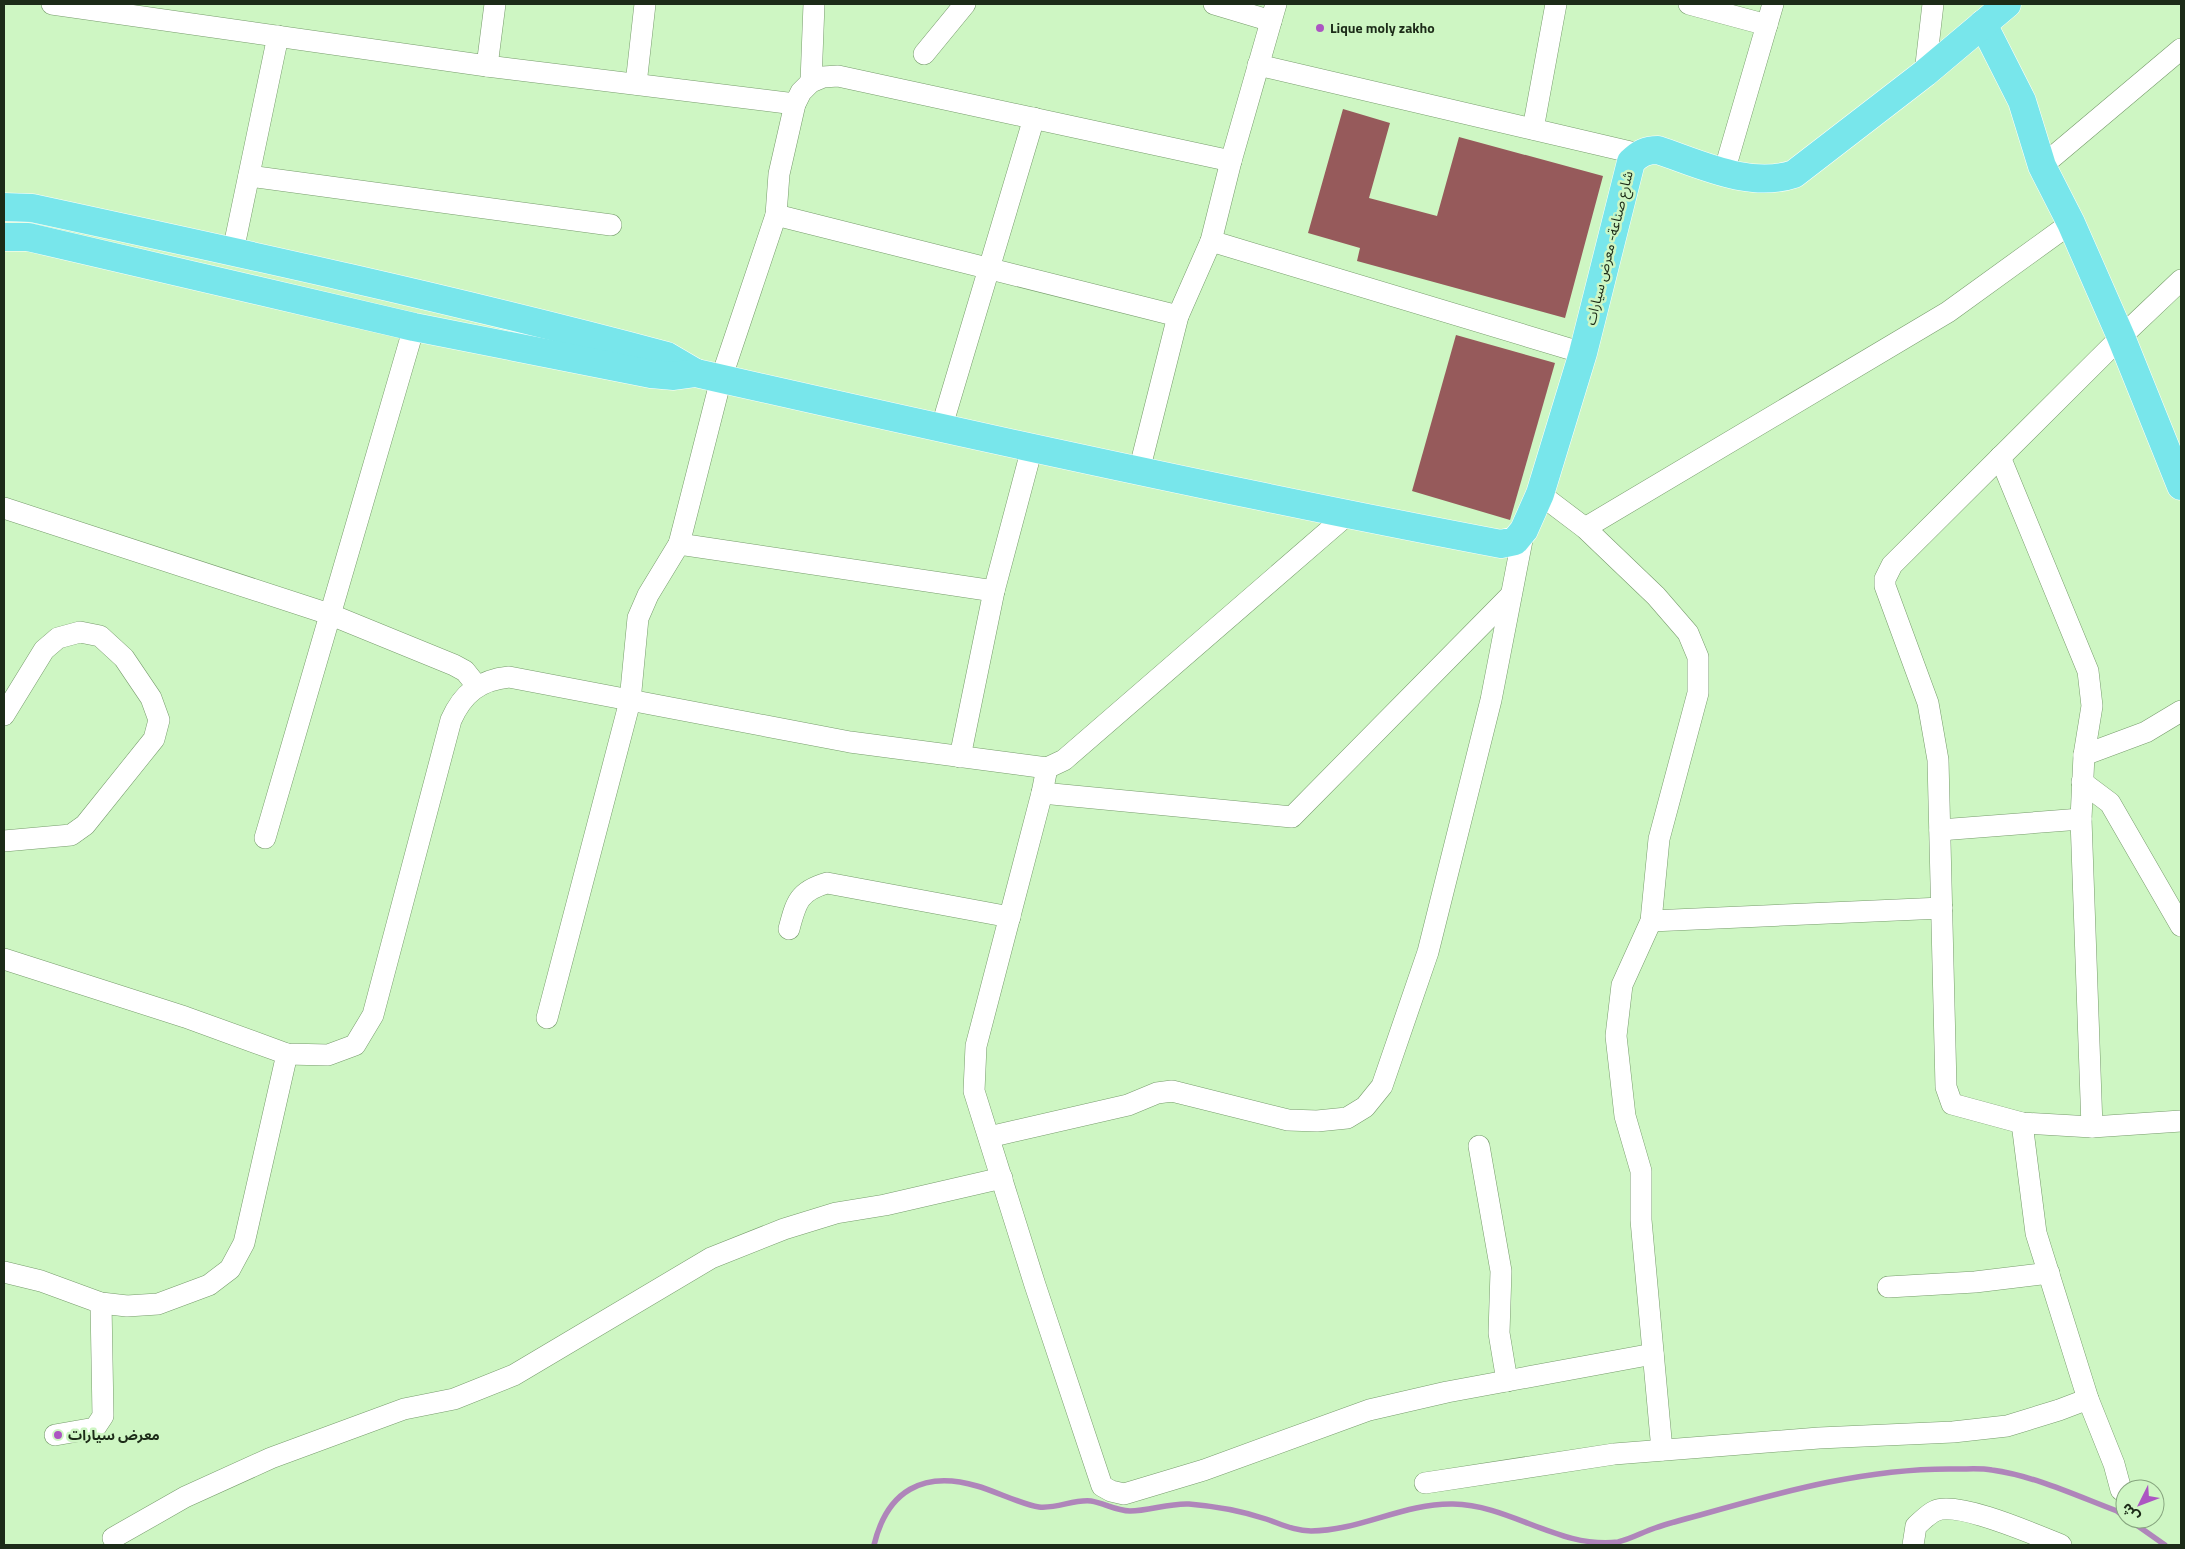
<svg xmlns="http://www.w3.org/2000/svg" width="2185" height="1549" viewBox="0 0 2185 1549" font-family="'Titillium Web','Noto Sans Arabic',sans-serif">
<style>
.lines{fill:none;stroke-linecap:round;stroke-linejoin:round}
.stream{stroke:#af85ba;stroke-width:5.5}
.building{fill:#965a5b}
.minor-casing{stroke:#779c6c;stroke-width:22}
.major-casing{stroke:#fff;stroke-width:29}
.minor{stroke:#fff;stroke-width:21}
.major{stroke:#78e6eb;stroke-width:28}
.poi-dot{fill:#ac55c2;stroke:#cef6c3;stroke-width:2}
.labels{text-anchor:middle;stroke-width:5;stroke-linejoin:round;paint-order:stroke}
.poi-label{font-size:14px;font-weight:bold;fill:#1c2b18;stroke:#cef6c3;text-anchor:start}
.street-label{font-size:14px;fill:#1c2b18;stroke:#cef6c3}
</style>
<rect width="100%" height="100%" fill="#cef6c3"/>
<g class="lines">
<g class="stream">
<polyline points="2128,1519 2165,1545"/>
<path d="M874 1545C887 1491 923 1470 977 1486 995 1491 1023 1505 1039 1507 1057 1509 1074 1499 1091 1501 1104 1503 1116 1511 1130 1511 1149 1511 1169 1503 1189 1504 1214 1506 1242 1511 1266 1519 1281 1524 1295 1531 1311 1531 1359 1531 1404 1503 1453 1504 1511 1505 1559 1549 1618 1542 1631 1539 1643 1532 1655 1528 1670 1523 1685 1519 1700 1515 1784 1491 1871 1467 1959 1469 1969 1469 1981 1468 1992 1470 2035 1476 2077 1496 2117 1511L2125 1517"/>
</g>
</g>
<g class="building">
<polygon points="1343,109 1390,123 1369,198 1437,216 1459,137 1603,176 1565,318 1357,261 1360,248 1308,233"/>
<polygon points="1456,335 1555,363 1510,520 1412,491"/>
</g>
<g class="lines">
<g class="minor-casing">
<g id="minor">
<polyline points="52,4 487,66 795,104"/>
<polyline points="1214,4 1271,21"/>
<polyline points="1689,4 1767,25"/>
<polyline points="924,54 965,4"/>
<polyline points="1258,65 1639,154"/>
<polyline points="487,66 495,4"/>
<polyline points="1925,73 1933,4"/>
<polyline points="811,82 814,4"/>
<polyline points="636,84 645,4"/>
<polyline points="1533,129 1556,4"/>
<polyline points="2042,166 2181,49"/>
<polyline points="1724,172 1773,4"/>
<polyline points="249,176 611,225"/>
<polyline points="776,215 1178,316"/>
<polyline points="1211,241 1583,353"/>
<polyline points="233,251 278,36"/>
<polyline points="2181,280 2121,337 1892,565 1885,579 1885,586 1928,703 1938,760 1946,1087 1952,1104 2022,1123 2092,1127 2181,1121"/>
<polyline points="941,429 1034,118"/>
<polyline points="2000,457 2088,671 2092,706 2084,755 2081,819 2092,1127"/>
<polyline points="1139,471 1178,316 1211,241 1231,161 1276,4"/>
<polyline points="1540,494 1585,528 1656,596 1688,633 1698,657 1698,693 1659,839 1651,921 1622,985 1616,1036 1625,1116 1641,1171 1641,1220 1662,1450"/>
<polyline points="4,508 329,614 454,665 465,671 477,686"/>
<polyline points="1585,528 1948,312 2071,223"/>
<polyline points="679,544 994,591"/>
<polyline points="4,715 44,650 58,638 80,632 100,636 124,658 151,698 159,720 154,739 85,825 71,835 4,841"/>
<polyline points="2084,755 2146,732 2181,711"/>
<polyline points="960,757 994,591 1032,448"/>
<polyline points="1047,768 1042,793 976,1046 974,1091 1035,1285 1102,1486 1111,1491 1124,1494 1204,1470 1369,1410 1447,1392 1653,1354"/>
<polyline points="2082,782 2110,803 2181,926"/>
<polyline points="1042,793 1292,817 1511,595"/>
<polyline points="1940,830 2081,819"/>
<polyline points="265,838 414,327"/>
<polyline points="1651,921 1942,908"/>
<path d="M789 929C796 902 799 891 827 883L1010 917"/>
<path d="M4 959 185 1017 287 1054 328 1055 355 1045 373 1015 451 720C463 693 480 680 509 677L850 742 1047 768 1064 760 1347 515"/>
<polyline points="547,1018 630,701 638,618 648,595 679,544 721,379 776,215 779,174 795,104 801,92 811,82 823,77 838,76 1231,161"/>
<polyline points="2022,1123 2036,1233 2088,1399 2114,1464 2121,1490"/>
<polyline points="989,1137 1128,1105 1157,1093 1172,1091 1288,1120 1317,1121 1347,1118 1365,1107 1382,1086 1428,952 1491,700 1524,530"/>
<polyline points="1479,1146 1501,1271 1499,1333 1507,1381"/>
<polyline points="4,1272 41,1281 101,1303 127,1306 158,1304 209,1285 230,1269 244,1243 287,1054"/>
<polyline points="1888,1287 1975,1282 2049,1273"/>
<polyline points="55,1435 95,1428 103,1416 101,1303"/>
<polyline points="1425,1483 1614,1454 1819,1438 1953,1432 2007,1426 2059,1410 2088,1399"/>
<polyline points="113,1538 185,1497 271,1458 404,1409 454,1399 514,1375 711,1258 784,1229 836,1213 885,1205 1002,1178"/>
<path d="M1913 1545 1916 1526C1922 1521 1928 1514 1935 1511 1957 1500 2038 1536 2061 1545"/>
</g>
</g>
<g class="major-casing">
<g id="major">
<polyline points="1983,24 2022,101 2042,166 2071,223 2121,337 2181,486"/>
<path d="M4 207 32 208C245 254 457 300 667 356L696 373"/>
<path d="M4 237H28L414 327 651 374 674 376 696 373C964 434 1232 493 1501 544L1515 541 1524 530 1540 494 1583 353 1631 162C1640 153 1646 150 1658 150 1700 164 1750 189 1794 174L1925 73 2007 4"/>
</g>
</g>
<use href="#minor" class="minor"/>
<use href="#major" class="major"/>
</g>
<g class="poi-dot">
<circle cx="1320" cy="28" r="5"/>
<circle cx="58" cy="1435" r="5"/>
</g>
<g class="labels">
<g class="poi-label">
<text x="1330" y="33">Lique moly zakho</text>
<text x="68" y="1440">معرض سيارات</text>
</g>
<g class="street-label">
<text transform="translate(1609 248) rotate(-76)" y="5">شارع صناعة- معرض سيارات</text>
</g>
</g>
<rect width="2185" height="1549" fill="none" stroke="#1c2b18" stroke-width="10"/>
<g transform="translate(2140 1504) rotate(228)"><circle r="24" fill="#cef6c3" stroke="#87a57f"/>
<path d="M0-4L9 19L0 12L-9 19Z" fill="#ac55c2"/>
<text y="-8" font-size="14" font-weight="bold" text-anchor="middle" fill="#1c2b18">ش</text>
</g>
</svg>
